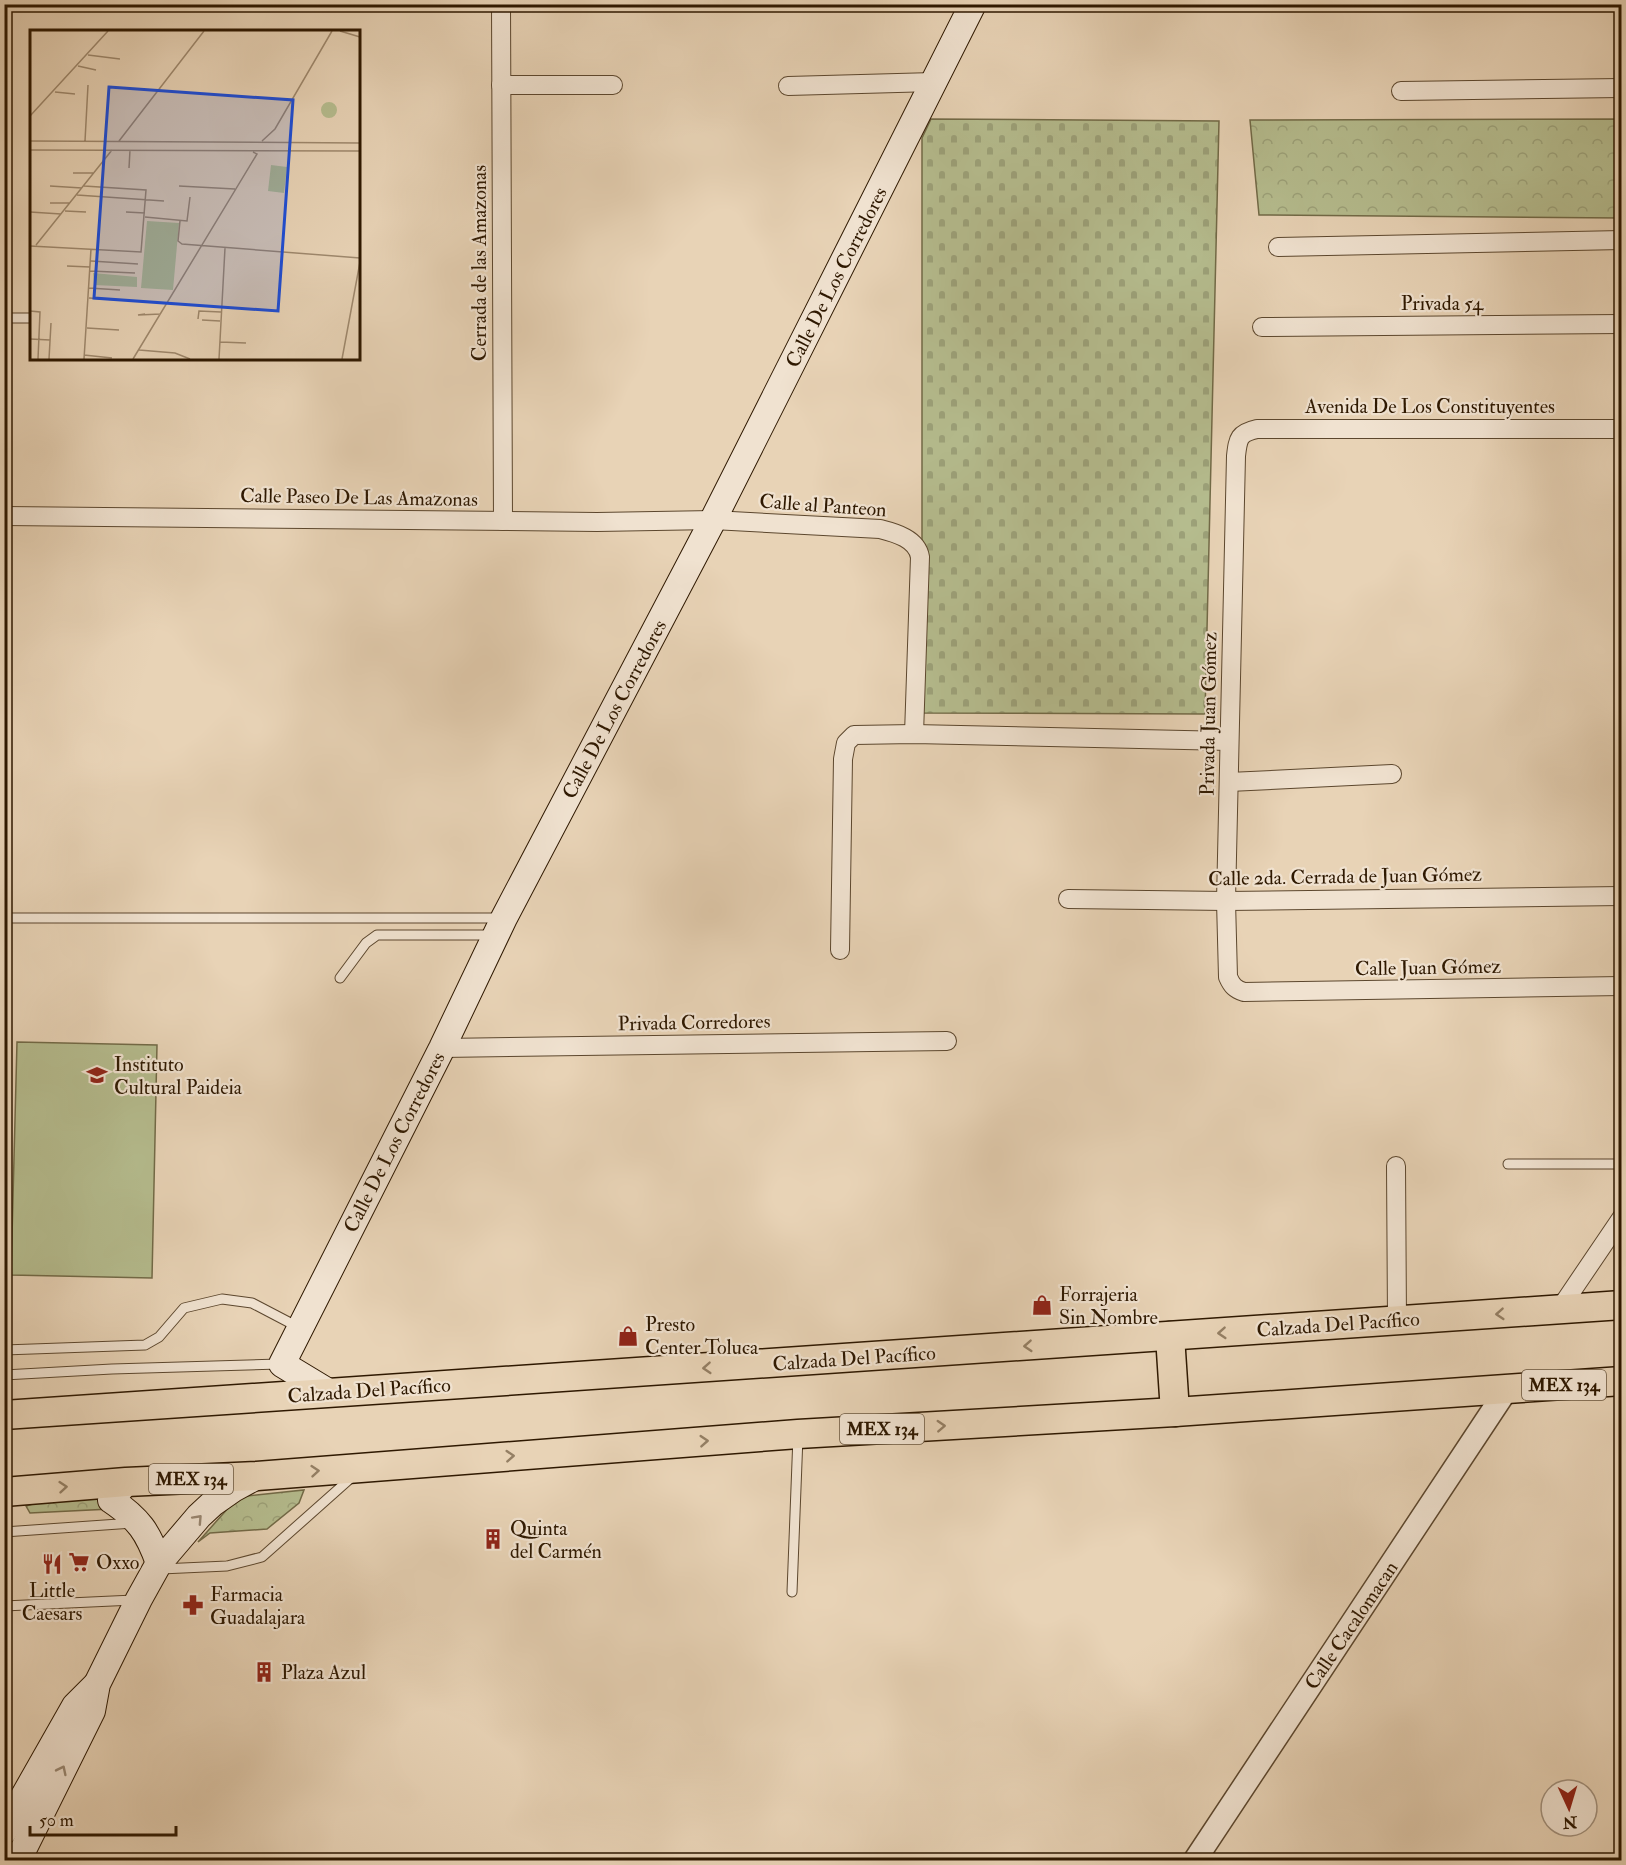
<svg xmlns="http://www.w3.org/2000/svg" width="1626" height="1865" viewBox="0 0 1626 1865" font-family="'IM FELL Double Pica',serif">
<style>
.cemetery{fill:url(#cemetery-stones);stroke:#726a47;stroke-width:1.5}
.park{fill:url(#park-crowns);stroke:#726a47;stroke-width:1.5}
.garden{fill:#b5bc8e;stroke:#726a47;stroke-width:1.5}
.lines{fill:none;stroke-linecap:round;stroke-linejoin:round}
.service-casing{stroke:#5c472e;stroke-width:11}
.minor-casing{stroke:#5c472e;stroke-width:20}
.tertiary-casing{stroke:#5c472e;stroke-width:25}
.secondary-casing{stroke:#2e1800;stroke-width:28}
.primary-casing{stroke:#2e1800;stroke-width:31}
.service{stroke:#f0e2d0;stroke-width:9}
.minor{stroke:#f0e2d0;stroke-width:18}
.tertiary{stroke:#f0e2d0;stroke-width:22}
.secondary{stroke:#f0e2d0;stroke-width:26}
.primary{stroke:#e8d3b6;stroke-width:28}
.oneway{stroke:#947f64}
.oneway2{stroke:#998772}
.labels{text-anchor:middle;stroke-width:4.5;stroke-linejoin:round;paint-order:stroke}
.shield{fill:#f0e2d0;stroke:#68553e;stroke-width:1.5}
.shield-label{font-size:18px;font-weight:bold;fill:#2e1800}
.street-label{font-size:20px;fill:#2e1800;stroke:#f0e2d0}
.poi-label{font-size:20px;fill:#2e1800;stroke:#f0e2d0;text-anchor:start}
.inset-road{fill:none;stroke:#9e886d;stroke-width:1.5}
.view{fill:#1d4ed8;fill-opacity:0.15;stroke:#1d4ed8;stroke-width:3}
.inset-edge{fill:none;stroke:#2e1800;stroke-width:3}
</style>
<defs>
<pattern id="cemetery-stones" width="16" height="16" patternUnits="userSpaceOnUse" patternTransform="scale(1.5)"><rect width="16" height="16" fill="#b5bc8e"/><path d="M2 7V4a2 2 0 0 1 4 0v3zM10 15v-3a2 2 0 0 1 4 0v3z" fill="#9ca179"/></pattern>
<pattern id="park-crowns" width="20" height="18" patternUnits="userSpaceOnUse" patternTransform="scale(1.5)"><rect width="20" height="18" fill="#b5bc8e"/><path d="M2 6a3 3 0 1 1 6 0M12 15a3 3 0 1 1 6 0" fill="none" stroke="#9ca179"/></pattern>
</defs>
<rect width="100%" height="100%" fill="#e8d3b6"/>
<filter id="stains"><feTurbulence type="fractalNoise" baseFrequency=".00333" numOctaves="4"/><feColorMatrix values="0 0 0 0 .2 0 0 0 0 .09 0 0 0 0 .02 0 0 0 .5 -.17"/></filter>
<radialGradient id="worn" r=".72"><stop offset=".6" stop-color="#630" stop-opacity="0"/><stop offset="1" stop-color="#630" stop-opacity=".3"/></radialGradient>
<polygon class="cemetery" points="931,119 1219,121 1205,714 922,713 922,138"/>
<g class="park">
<polygon points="1621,119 1621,218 1259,215 1250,120"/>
<polygon points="304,1490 299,1503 267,1529 210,1533 198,1542 238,1497"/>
<polygon points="66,1494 101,1497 110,1509 30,1513 26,1506"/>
</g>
<polygon class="garden" points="17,1042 157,1045 152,1278 11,1275"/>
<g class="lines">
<g class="service-casing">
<g id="service">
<polyline points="4,318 32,318"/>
<polyline points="4,918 502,918"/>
<polyline points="340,978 366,943 377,935 494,935"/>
<polyline points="1508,1164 1622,1164"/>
<polyline points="4,1350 145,1345 159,1337 184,1308 222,1299 252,1303 298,1327"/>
<polyline points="4,1375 112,1369 279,1364"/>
<polyline points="4,1532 133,1523"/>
<polyline points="161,1569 227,1566 262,1557 352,1477"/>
<polyline points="792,1592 798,1436"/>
<polyline points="4,1606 134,1600"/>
</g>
</g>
<g class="minor-casing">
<g id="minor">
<polyline points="501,4 503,521"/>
<polyline points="501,85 613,85"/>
<polyline points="788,86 934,82"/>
<polyline points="1401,91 1622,88"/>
<polyline points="1278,247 1622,240"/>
<polyline points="1262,327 1622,324"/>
<path d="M1622 429H1257C1239 433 1238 438 1236 456L1226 901 1228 977C1232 986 1235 989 1244 992L1622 986"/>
<path d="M4 516 597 522 713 520 880 529C896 533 917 539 920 557L914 734"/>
<polyline points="1229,782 1392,774"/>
<polyline points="1068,899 1226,901 1622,896"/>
<polyline points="840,950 843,759 846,743 854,735 914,734 1229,741"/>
<polyline points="442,1048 947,1041"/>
<polyline points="1396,1166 1397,1320"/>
<polyline points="1559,1310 1622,1217"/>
</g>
</g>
<g class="tertiary-casing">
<polyline id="tertiary" points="1195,1860 1507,1389"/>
</g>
<g class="secondary-casing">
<g id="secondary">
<polyline points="330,1393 282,1364 442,1048 504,918 713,520 973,4"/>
<path d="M126 1482 111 1500C139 1519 148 1532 159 1563"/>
<polyline points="4,1831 75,1706 95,1686"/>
<polyline points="18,1860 92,1711 97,1684 139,1599 159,1563 199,1516 213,1503 233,1489 257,1476"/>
</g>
</g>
<g class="primary-casing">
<g id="primary">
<polyline points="1170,1336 1175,1412"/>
<polyline points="4,1415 1622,1305"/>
<polyline points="4,1492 126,1482 257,1476 798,1434 1175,1412 1622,1381"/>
</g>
</g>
<use href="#service" class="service"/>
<use href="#minor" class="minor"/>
<use href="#tertiary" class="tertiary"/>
<use href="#secondary" class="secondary"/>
<use href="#primary" class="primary"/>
</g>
<defs><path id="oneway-chevron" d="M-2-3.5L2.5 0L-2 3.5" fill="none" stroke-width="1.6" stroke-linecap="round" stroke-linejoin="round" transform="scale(1.5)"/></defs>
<g class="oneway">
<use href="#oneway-chevron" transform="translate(1500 1314) rotate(176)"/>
<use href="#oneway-chevron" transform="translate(1222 1333) rotate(176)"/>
<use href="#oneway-chevron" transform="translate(1028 1346) rotate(176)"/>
<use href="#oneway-chevron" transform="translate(707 1368) rotate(176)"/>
<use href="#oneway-chevron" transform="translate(941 1426) rotate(-3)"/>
<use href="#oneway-chevron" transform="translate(704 1441) rotate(-4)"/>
<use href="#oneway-chevron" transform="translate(510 1456) rotate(-4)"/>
<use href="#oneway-chevron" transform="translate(315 1471) rotate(-5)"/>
<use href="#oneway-chevron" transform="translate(63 1487) rotate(-5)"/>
</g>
<g class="oneway2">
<use href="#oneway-chevron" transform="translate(198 1519) rotate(-47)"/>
<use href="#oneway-chevron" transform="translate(62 1770) rotate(-64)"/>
</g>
<defs>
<g id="school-bare" transform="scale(1.62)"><path d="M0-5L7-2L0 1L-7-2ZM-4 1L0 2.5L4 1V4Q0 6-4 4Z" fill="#8f2418" stroke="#f0e2d0" stroke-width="2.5" paint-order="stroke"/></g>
<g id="shop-bare" transform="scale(1.62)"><path d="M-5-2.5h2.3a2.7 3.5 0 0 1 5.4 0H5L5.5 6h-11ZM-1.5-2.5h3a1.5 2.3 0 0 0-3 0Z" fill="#8f2418" stroke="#f0e2d0" stroke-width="2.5" paint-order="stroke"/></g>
<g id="building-bare" transform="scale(1.62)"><path d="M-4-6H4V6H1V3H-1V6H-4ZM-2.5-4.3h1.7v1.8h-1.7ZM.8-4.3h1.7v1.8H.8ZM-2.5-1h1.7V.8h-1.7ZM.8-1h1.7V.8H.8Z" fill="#8f2418" stroke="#f0e2d0" stroke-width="2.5" paint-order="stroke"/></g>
<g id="supermarket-bare" transform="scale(1.62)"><path d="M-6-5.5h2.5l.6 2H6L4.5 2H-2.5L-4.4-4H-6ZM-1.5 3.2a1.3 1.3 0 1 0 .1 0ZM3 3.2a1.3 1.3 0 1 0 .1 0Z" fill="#8f2418" stroke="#f0e2d0" stroke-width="2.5" paint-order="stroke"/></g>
<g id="restaurant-bare" transform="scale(1.62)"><path d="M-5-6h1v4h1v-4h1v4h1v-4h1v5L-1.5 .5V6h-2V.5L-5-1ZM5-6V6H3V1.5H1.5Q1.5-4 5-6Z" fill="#8f2418" stroke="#f0e2d0" stroke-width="2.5" paint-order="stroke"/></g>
<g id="pharmacy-bare" transform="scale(1.62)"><path d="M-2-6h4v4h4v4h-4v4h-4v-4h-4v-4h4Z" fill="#8f2418" stroke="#f0e2d0" stroke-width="2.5" paint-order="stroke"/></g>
</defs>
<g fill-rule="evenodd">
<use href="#school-bare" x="97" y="1075"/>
<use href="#shop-bare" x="1042" y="1305"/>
<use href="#shop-bare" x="628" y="1336"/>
<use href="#building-bare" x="493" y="1539"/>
<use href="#supermarket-bare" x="79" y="1562"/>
<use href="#restaurant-bare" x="52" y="1564"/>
<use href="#pharmacy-bare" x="193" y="1605"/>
<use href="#building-bare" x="264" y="1672"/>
</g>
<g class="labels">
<g class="shield">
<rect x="1522" y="1370" width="84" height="30" rx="4.5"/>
<rect x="840" y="1414" width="84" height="30" rx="4.5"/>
<rect x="149" y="1464" width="84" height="30" rx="4.5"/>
</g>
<g class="shield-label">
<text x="1564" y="1391">MEX 134</text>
<text x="882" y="1435">MEX 134</text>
<text x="191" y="1485">MEX 134</text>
</g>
<g class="street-label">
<text transform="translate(479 263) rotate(-90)" y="7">Cerrada de las Amazonas</text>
<text transform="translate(836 277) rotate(-63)" y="7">Calle De Los Corredores</text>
<text x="1442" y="310">Privada 54</text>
<text x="1430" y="413">Avenida De Los Constituyentes</text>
<text transform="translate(359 497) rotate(1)" y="7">Calle Paseo De Las Amazonas</text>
<text transform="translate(823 505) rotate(4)" y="7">Calle al Panteon</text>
<text transform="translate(614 709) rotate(-62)" y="7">Calle De Los Corredores</text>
<text transform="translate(1208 714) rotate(-89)" y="7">Privada Juan Gómez</text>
<text transform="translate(1345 876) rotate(-1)" y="7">Calle 2da. Cerrada de Juan Gómez</text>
<text transform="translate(1428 967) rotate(-1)" y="7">Calle Juan Gómez</text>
<text transform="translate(694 1022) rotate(-1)" y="7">Privada Corredores</text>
<text transform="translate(394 1142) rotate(-63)" y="7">Calle De Los Corredores</text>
<text transform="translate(1338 1324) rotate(-4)" y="7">Calzada Del Pacífico</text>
<text transform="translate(854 1358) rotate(-4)" y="7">Calzada Del Pacífico</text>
<text transform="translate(369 1390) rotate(-4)" y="7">Calzada Del Pacífico</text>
<text transform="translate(1351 1625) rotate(-56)" y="7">Calle Cacalomacan</text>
</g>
<g class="poi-label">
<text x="114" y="1071">Instituto<tspan x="114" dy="23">Cultural Paideia</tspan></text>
<text x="1059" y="1301">Forrajeria<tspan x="1059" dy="23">Sin Nombre</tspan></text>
<text x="645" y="1331">Presto<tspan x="645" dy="23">Center Toluca</tspan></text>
<text x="510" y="1535">Quinta<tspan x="510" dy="23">del Carmén</tspan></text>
<text x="96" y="1569">Oxxo</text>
<text x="52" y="1597" text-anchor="middle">Little<tspan x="52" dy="23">Caesars</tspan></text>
<text x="210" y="1601">Farmacia<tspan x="210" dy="23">Guadalajara</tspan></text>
<text x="281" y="1679">Plaza Azul</text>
</g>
</g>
<g transform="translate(30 30)">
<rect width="330" height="330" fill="#e8d3b6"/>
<path d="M117 191 149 193 143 260 111 258Z" fill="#b5bc8e"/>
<path d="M63 243 107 247V257L64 255Z" fill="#b5bc8e"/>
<path d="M291 80a8 8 0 1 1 16 0a8 8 0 1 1-16 0ZM241 135 257 137 254 163 238 161Z" fill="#b5bc8e"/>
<path class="inset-road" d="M310 1 330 7M58 25 90 29M48 36 66 40M25 62 45 64M0 86 78 1M0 111 330 113M55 111 58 55M89 111 174 1M232 111 245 99 302 1M0 120 330 121M99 138 100 120M43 143H63M20 156 52 158M149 156 205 159M47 165 134 171M20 173H40M35 181 56 182M0 182 31 184M96 182 115 183M115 187 157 191 160 167M150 191 148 211 152 214 330 228M6 215 82 120M0 216 111 222 116 160 54 156M61 231 108 234M37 236 60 237M60 241 105 243M59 258 90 260M59 268 90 270M0 281 10 282 8 329M115 284 108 285 131 284M168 289 169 281 191 282M172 290 190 291M57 298 89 300M0 309 20 310M190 312 216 313M109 320 145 323 160 329M54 325 82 328M19 329 21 293M54 329 61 219M103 329 227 124 223 122M189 329 195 218M312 329 330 232"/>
<path class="view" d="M79 57 263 70 248 281 64 268Z"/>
<rect width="330" height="330" class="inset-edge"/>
</g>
<rect width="1626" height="1865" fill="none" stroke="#e8d3b6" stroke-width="24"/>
<rect x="6" y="6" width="1614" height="1853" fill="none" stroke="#2e1800" stroke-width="3"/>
<rect x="12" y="12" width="1602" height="1841" fill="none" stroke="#2e1800" stroke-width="1.5"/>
<g transform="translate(1569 1808) rotate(176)"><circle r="28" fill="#f0e2d0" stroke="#a2917d" stroke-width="1.5"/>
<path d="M0-4.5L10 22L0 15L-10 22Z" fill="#8f2418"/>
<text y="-9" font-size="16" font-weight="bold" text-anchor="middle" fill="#2e1800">N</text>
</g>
<path d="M30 1826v9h146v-9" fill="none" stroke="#2e1800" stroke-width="3"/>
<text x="39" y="1826" font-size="18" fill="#2e1800" stroke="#f0e2d0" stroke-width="4.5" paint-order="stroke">50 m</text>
<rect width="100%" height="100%" filter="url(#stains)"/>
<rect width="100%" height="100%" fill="url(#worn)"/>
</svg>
